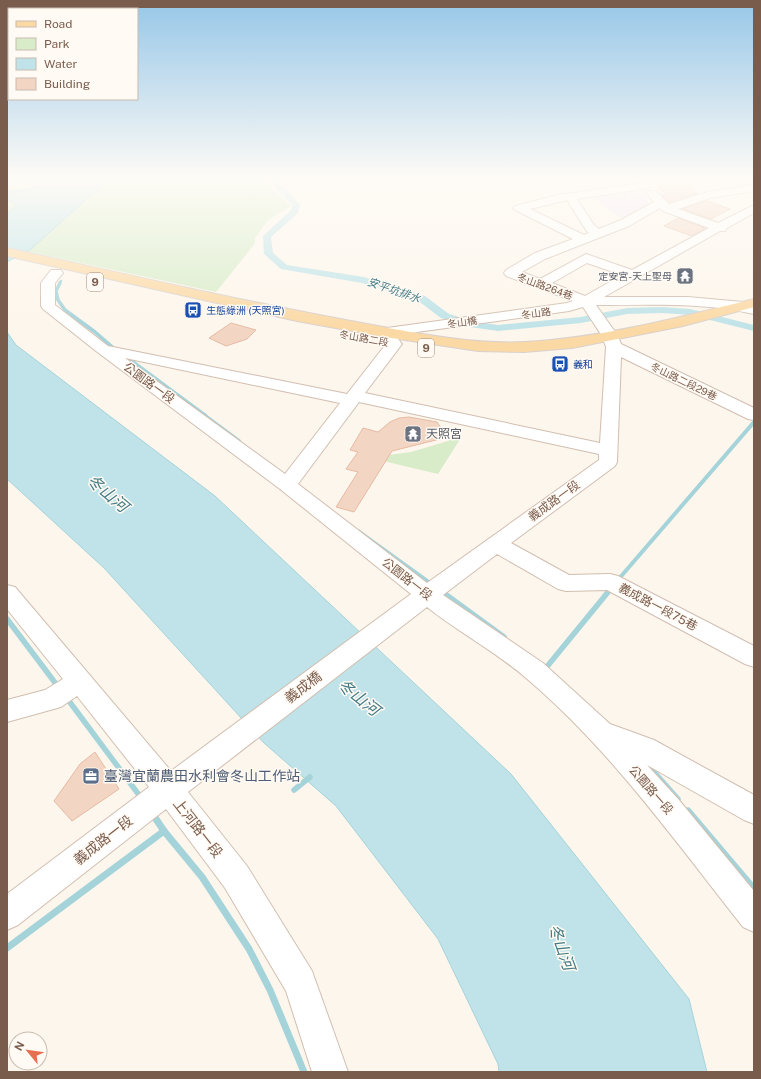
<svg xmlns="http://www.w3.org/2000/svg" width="761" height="1079" viewBox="0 0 761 1079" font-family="'Public Sans','Noto Sans TC',sans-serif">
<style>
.education{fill:#f3e8fa}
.green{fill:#d8ecc9}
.water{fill:#bfe3e8;stroke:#a5d3da}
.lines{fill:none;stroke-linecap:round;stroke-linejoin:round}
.stream-far4{stroke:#a5d3da;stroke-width:2.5}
.stream-far3{stroke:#a5d3da;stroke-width:3.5}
.stream-far2{stroke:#a5d3da;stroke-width:4}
.stream-far1{stroke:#a5d3da;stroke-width:5.5}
.stream{stroke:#a5d3da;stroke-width:7}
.canal{fill:#bfe3e8;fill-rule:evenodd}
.building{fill:#f3d5c3;stroke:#e6bba3}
.minor-casing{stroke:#d1beb0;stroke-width:2}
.major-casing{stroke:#dad1cd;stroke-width:2}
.minor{fill:#fff;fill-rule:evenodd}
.major{fill:#fbd9a5;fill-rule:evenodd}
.labels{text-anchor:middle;stroke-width:3;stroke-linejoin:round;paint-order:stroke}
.far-worship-label{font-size:10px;fill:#5b616d;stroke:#fffaf3;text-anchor:end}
.far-street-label{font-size:10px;fill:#7a5c4d;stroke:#fffaf3}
.far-transit-label{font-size:10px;fill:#164399;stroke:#fffaf3;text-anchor:start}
.shield{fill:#fffaf3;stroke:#a28b7f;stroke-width:1}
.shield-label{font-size:11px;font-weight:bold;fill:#7a5c4d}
.far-water-label{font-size:11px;font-style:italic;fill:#437c86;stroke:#fffaf3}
.street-label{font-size:12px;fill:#7a5c4d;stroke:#fffaf3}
.worship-label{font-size:12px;fill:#5b616d;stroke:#fffaf3;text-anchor:start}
.near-street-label{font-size:14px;fill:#7a5c4d;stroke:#fffaf3}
.near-service-label{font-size:14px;fill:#4e5e75;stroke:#fffaf3;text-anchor:start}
.near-water-label{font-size:16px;font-style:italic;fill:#437c86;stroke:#fffaf3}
</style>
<rect width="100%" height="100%" fill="#fdf6ec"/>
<polygon class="education" points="635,189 649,199 648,205 621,218 589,195"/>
<g class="green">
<polygon points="7,180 262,180 291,206 268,220 255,238 255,243 245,256 216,292 7,247"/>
<polygon points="452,433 462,436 438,474 379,460 381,456 411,452 448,441"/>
</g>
<g class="water">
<polygon points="40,180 108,180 31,249 7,262 7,214 15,206 12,201 7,200 7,192 11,193 30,190"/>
<polygon points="7,332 16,345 215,496 511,774 689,999 707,1072 499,1072 498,1064 438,939 336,806 264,743 104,568 7,479"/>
</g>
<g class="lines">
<g class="stream-far4">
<polyline points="7,192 37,189"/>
<polyline points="59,284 61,281"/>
</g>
<g class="stream-far3">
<polyline points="60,283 56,291 58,300 65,310 95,332 117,351"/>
<polyline points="125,356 206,416"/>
</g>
<g class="stream-far2">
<polyline points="204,415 239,441"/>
<polyline points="358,531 433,585"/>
<polyline points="617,581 754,422"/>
</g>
<g class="stream-far1">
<polyline points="441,591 504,637"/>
<polyline points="7,619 59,688"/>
<polyline points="545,669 613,586"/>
<polyline points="66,697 142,799"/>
<polyline points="646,763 678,799"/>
<polyline points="294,790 310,777"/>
</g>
<g class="stream">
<polyline points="688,811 754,889"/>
<polyline points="152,813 164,831 202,877 249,949 270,990 304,1072"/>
<polyline points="7,948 164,831"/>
</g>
<polygon class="canal" points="269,180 277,180 300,205 298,213 271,237 273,253 287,265 364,277 425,296 449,314 471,321 498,325 581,317 627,308 662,307 690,309 754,325 754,331 690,315 662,313 627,314 581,323 498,331 470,327 441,318 417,300 362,283 281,269 264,254 263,236 291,210 292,205"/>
</g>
<g class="building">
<polygon points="650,180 683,180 698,193 669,202 662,195 667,195"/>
<polygon points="707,201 730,209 711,219 683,209"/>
<polygon points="678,218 705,228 692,236 664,226"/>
<polygon points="231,323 256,330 247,339 226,346 209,338"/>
<polygon points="409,417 437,422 448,437 392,451 354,512 336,507 358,472 346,469 358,452 350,450 363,428 378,432 390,422 399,418"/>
<polygon points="95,752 119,789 72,821 54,801 80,764"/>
</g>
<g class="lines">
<g class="minor-casing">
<path id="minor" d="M645 183 649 184 650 186 649 188 577 199 594 225 599 229 621 220 654 202 646 193 648 191H656L669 204 708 192 754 185V191L710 198 678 209 718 223 754 205V213L727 228 725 231H720L604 297H688L743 302 754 305V314C703 302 649 305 596 305L618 336 621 344 754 408V420L748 419 621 357 617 462 615 466 511 543 569 575 610 574 618 576 754 646V667L745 664 607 590 566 591 558 589 497 554 443 595 543 663 610 724 654 740 754 795V824L744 820 647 765 679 800 754 891V932L743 927C675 841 610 749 526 678 495 651 458 632 427 607L188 792 247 866 312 971 348 1072H312L286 991 225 888 166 809 18 925 7 930V894L149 787 77 696 61 707 7 722V700L45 690 63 679 7 609V585L15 587 171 771 411 594 280 489 96 351 43 309 41 306V283L51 270H61L63 273 55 283V305L108 346 347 394 386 344 377 332 380 329 567 303 573 301 506 276 504 273 506 270 535 253 573 239 515 210 513 208 515 206 558 195ZM567 200 586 230 589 233 584 235 530 209ZM660 208 663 211 709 228 632 270 586 254 540 279 522 272 545 259 629 226ZM587 263 622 275 585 296 552 283ZM583 307 602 336 606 347 600 443 365 393 402 344 395 335 569 311ZM125 358 340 403 285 474ZM359 402 599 454V460L427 583 298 484Z"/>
</g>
<g class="major-casing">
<path id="major" d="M7 248C121 273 236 300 351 321 406 331 469 345 525 342 601 338 680 317 754 299V307L683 326 572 348 524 352 478 351 385 337 297 321 7 256Z"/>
</g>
<use href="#minor" class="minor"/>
<use href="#major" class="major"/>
</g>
<linearGradient id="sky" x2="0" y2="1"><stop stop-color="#97c7e8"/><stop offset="0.54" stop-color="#fefbf6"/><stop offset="1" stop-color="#fefbf6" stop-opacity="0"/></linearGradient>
<rect width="761" height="331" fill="url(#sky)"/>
<defs>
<g id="temple-square" transform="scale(0.9)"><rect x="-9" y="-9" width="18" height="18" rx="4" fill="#6b7280" stroke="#fffaf3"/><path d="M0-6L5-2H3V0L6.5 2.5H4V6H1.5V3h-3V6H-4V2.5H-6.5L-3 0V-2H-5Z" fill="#fff"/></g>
<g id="bus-square" transform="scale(0.9)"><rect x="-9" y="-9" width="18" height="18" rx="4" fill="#1a4fb4" stroke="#fffaf3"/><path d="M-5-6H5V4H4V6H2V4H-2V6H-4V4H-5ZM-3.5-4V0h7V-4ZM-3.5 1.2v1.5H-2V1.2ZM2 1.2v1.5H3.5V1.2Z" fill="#fff"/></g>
<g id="office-square" transform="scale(0.9)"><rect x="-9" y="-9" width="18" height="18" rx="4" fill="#5c6f8a" stroke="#fffaf3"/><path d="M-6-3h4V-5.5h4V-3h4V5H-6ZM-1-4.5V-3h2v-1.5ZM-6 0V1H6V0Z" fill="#fff"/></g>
</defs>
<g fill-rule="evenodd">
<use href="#temple-square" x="685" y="276"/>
<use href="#bus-square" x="193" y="310"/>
<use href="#bus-square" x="560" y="364"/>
<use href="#temple-square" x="413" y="434"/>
<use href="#office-square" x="91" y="776"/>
</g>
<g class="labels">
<g class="far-worship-label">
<text x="672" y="280">定安宮-天上聖母</text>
</g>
<g class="far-street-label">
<text transform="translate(545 286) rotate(20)" y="4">冬山路264巷</text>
<text transform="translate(536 313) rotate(-8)" y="4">冬山路</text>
<text transform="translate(462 322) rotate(-8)" y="4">冬山橋</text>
<text transform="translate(364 338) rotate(10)" y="4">冬山路二段</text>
<text transform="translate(684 381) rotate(26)" y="4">冬山路二段29巷</text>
</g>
<g class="far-transit-label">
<text x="206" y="314">生態綠洲 (天照宮)</text>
<text x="573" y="368">義和</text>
</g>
<g class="shield">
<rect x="87" y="273" width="16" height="18" rx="3"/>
<rect x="418" y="339" width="16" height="18" rx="3"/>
</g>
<g class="shield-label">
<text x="95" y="286">9</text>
<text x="426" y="352">9</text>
</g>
<g class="far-water-label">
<text transform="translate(394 290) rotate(19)" y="4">安平坑排水</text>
</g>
<g class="street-label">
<text transform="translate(149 383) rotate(36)" y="4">公園路一段</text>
<text transform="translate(554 501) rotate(-36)" y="4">義成路一段</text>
<text transform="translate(407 579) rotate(38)" y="4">公園路一段</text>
<text transform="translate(658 607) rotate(28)" y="4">義成路一段75巷</text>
<text transform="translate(651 790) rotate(49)" y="4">公園路一段</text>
</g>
<g class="worship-label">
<text x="426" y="438">天照宮</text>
</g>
<g class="near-street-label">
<text transform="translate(303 687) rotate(-37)" y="5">義成橋</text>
<text transform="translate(198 828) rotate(52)" y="5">上河路一段</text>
<text transform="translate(103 840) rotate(-38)" y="5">義成路一段</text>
</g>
<g class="near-service-label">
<text x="104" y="781">臺灣宜蘭農田水利會冬山工作站</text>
</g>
<g class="near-water-label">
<text transform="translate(108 493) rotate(40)" y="6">冬山河</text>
<text transform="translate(359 697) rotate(38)" y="6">冬山河</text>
<text transform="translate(562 947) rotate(70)" y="6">冬山河</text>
</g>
</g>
<rect width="761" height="1079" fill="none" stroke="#7a5c4d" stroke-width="16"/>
<rect x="8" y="8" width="130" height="92" fill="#fffaf3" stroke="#cabbb1"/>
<rect x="16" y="21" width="20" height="6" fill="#fbd9a5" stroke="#cabbb1"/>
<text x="44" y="28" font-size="12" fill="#7a5c4d">Road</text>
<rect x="16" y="38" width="20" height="12" fill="#d8ecc9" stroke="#cabbb1"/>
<text x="44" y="48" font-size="12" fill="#7a5c4d">Park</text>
<rect x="16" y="58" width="20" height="12" fill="#bfe3e8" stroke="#cabbb1"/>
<text x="44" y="68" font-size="12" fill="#7a5c4d">Water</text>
<rect x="16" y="78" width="20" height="12" fill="#f3d5c3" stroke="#cabbb1"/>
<text x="44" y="88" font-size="12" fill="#7a5c4d">Building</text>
<g transform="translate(28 1051) rotate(299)"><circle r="19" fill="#fffaf3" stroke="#cabbb1"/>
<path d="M0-3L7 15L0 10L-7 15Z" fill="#e76f51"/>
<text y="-6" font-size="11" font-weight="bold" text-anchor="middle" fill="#7a5c4d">N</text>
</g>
</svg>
